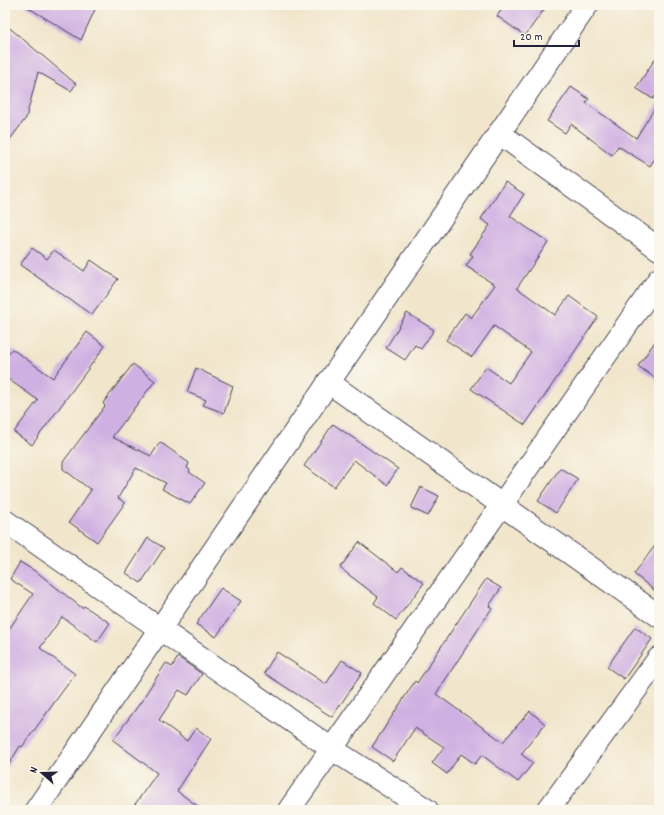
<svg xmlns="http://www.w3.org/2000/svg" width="664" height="815" viewBox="0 0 664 815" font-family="Dekko,sans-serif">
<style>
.building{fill:#d0b0e2}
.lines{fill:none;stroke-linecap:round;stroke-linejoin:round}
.minor-casing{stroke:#413f51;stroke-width:24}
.tertiary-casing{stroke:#413f51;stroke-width:24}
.minor{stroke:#fff;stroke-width:22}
.tertiary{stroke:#fff;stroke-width:22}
</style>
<rect width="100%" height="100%" fill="#fbf7ec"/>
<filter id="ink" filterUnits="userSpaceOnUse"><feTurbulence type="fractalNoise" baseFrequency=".025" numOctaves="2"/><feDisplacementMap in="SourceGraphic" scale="8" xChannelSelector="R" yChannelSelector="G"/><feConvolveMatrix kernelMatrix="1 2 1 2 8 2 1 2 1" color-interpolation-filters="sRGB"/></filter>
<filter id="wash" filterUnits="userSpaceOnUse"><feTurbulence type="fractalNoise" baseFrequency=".012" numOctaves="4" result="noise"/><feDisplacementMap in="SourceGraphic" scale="16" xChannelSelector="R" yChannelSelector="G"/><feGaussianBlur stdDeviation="0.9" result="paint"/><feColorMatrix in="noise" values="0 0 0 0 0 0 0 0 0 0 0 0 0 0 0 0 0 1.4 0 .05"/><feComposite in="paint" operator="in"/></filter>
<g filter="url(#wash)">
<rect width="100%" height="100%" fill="#f1e6cc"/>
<g id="blocks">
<g class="building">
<polygon points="24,5 97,5 81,40"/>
<polygon points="505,5 547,5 525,36 497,16"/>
<polygon points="5,24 76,84 71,91 38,72 26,118 5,146"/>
<polygon points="659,53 659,90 653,99 636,88"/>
<polygon points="571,87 589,99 586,103 636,138 659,101 659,152 650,166 618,146 612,155 571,124 565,133 547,121"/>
<polygon points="505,182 524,194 510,216 548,242 517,288 555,315 569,296 598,317 525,425 471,389 486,367 509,383 531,352 494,326 472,357 446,340 465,313 471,318 495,285 466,266 473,256 470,254 490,225 481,219"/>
<polygon points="32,248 47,259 54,250 84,271 91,260 118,279 92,315 20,265"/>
<polygon points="407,313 434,330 421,349 415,345 405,360 386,348"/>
<polygon points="87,332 105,346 32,445 14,432 38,400 5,377 5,358 12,349 53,378"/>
<polygon points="659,336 659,381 638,366"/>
<polygon points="133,364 155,381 112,437 151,456 160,442 189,463 187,468 190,470 189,472 205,483 190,504 162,489 166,483 136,468 118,498 125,503 97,542 69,522 91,490 63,469 63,462 105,406 103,403"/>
<polygon points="196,368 233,386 224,413 203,405 206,400 187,392"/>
<polygon points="333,424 398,469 387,485 354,460 334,487 304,466"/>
<polygon points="560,468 578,479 556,513 538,501"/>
<polygon points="421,487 439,496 428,516 411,508"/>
<polygon points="148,538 164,548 141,583 126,573"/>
<polygon points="659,540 659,594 634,574"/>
<polygon points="359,542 398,572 402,567 424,583 396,620 374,603 378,597 340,568"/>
<polygon points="20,562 38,573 82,608 84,606 110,623 97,642 62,617 40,648 75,674 22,747 20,746 5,771 5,635 33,594 10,579"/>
<polygon points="486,579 501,588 489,606 492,608 436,694 503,742 530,711 545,724 521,754 533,763 518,782 482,755 475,764 461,754 447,774 432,763 444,747 415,728 393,761 372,747 415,681 417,683"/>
<polygon points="221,588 241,601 216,637 196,624"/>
<polygon points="635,627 652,639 624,679 607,667"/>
<polygon points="277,652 326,684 342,660 362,673 332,717 264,673"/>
<polygon points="178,657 202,674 188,695 179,690 159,720 187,741 196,728 211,739 177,791 203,810 131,810 157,773 113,740 146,695 145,695 166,663 172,667"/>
</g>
</g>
</g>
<g filter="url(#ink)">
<use href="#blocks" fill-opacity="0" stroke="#413f51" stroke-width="1"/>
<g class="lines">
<g class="minor-casing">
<g id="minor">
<polyline points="499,133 659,249"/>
<polyline points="328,382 659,616"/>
<polyline points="5,521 332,749 427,810"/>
<polyline points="289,810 659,279"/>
<polyline points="548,810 659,658"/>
</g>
</g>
<g class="tertiary-casing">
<polyline id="tertiary" points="36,810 587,5"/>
</g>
<use href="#minor" class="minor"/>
<use href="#tertiary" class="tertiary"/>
</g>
</g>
<rect width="664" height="815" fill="none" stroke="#fbf7ec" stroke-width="20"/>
<g transform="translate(42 773) rotate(290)" stroke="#fbf7ec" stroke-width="3" paint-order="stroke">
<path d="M0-3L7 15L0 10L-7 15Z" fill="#22223b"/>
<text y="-6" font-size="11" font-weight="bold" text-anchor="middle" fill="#22223b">N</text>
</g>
<path d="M514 40v6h65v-6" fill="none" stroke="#22223b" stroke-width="2"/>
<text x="520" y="40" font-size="12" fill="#22223b" stroke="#fbf7ec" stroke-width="3" paint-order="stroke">20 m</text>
</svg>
